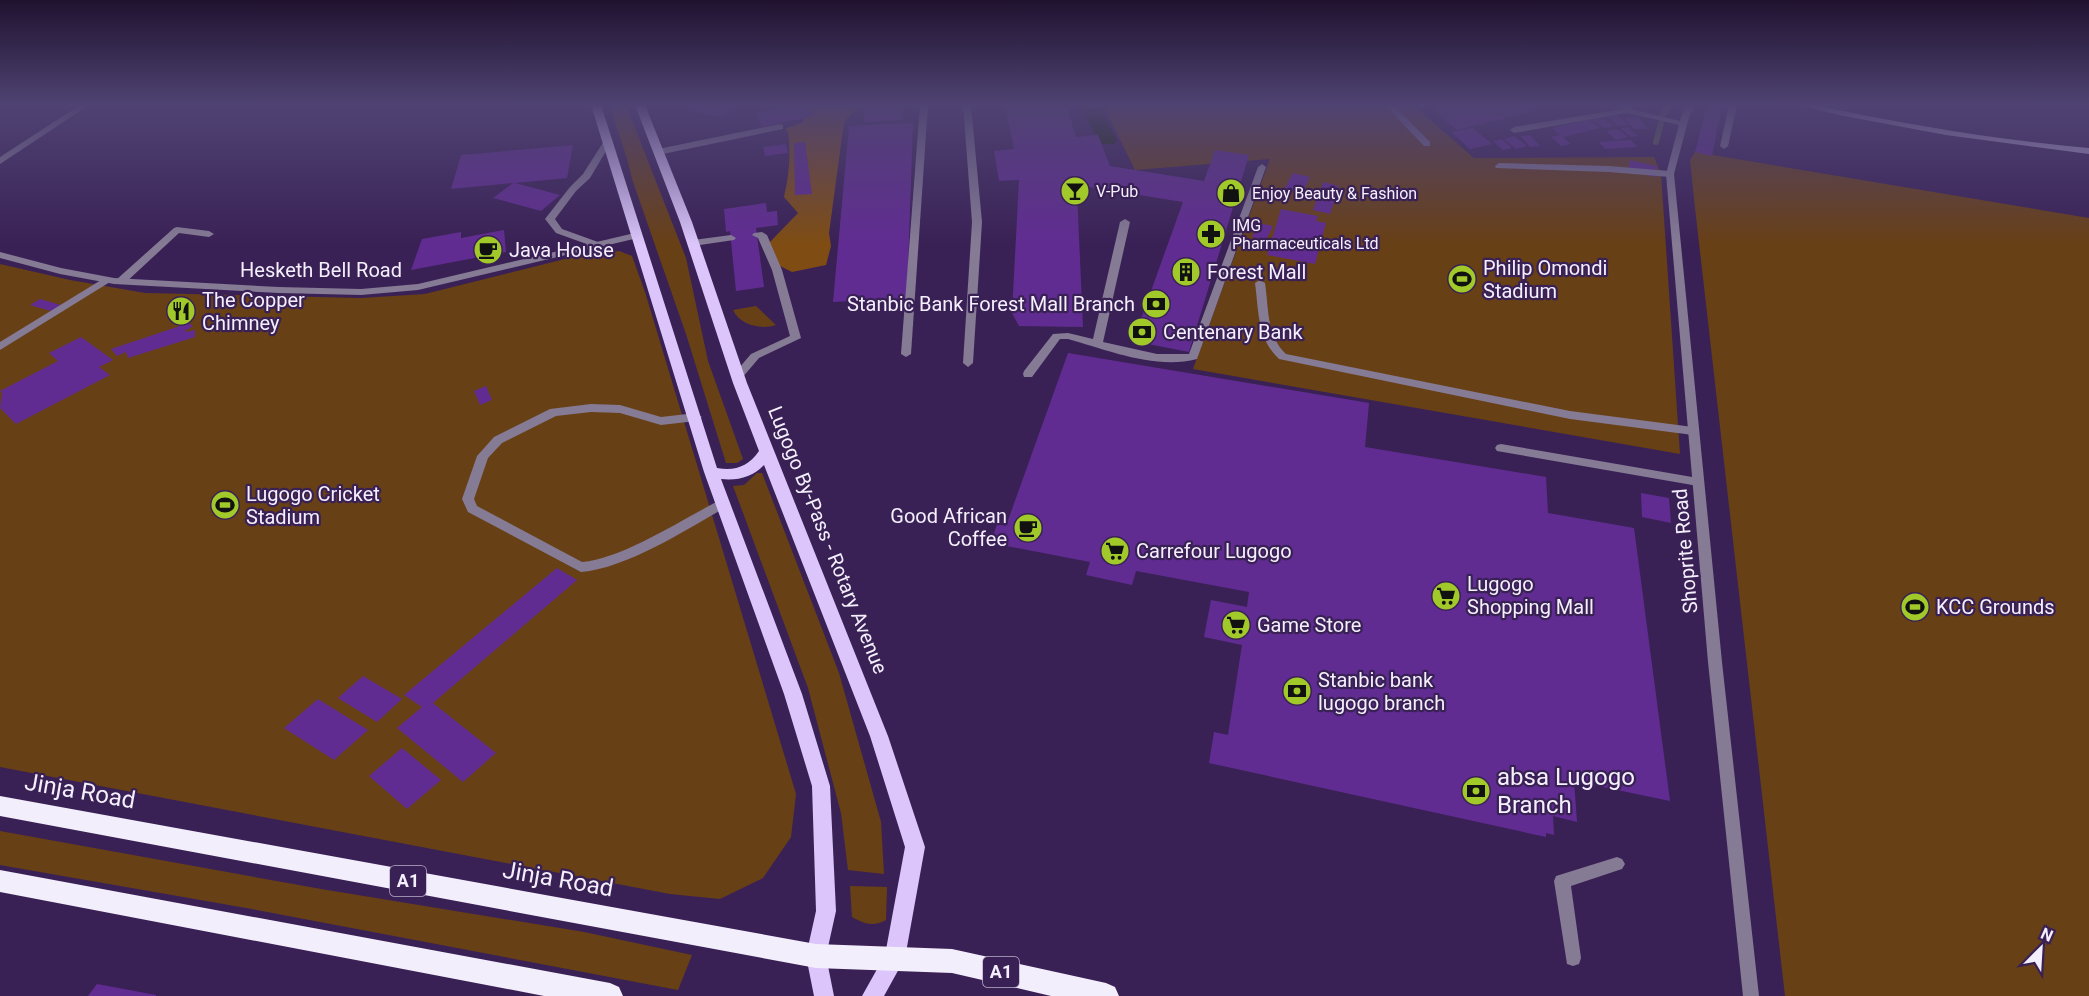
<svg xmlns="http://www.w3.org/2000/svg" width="2089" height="996" viewBox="0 0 2089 996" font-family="Roboto,sans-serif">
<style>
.green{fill:#684016}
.forest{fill:#7f4d13}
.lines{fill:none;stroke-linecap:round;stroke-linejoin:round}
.stream{stroke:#5b624c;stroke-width:6}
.canal{fill:#1a2500;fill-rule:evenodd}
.building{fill:#612c92}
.lane{fill:#857b95;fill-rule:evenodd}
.street{fill:#857b95;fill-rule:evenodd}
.secondary{fill:#b6a5cf;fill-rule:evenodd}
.primary{fill:#dbc5fb;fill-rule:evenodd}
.highway{fill:#f3eefb;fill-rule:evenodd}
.labels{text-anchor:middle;stroke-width:4.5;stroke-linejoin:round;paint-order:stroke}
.far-poi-label{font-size:16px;fill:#f4effc;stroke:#3a2155;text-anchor:start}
.shield{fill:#3a2155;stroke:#bcb1ca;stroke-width:1.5}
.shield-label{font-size:18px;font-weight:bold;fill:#f4effc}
.poi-label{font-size:20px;fill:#f4effc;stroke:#3a2155;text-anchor:start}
.street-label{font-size:20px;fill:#f4effc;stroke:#3a2155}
.near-poi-label{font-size:24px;fill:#f4effc;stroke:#3a2155;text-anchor:start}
.near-street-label{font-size:24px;fill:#f4effc;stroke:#3a2155}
</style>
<rect width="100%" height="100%" fill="#3a2155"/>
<g class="green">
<path d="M610 105H626L686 258 708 361 743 459 737 463H726L686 334 632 179C627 153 616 130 610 105Z"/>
<polygon points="1103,105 1413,105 1474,158 1654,157 1661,174 1680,454 1193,369 1270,159 1135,170"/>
<polygon points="1695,152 2089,218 2089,996 1785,996 1694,199 1690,160"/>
<polygon points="619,251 632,256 645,292 796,794 791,837 763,878 720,899 670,894 0,767 0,264 70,280 145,293 361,298 425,294 573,257"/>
<path d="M756 306 776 325C761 330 740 325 733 310Z"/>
<polygon points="757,473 762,473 839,673 881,822 884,874 848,870 841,813 808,688 733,486 744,485"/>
<polygon points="0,831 321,889 584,932 692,955 678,990 252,909 0,865"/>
<path d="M850 886 887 887 886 920C874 927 864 924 852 917Z"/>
</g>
<path class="forest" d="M810 105H860L844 122 829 233 831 246 826 265 792 272 774 263 769 243 798 213 784 197C789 175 791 154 788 132L785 129 803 122Z"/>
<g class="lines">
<g class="stream">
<polyline points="1663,114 1669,105"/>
<polyline points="1656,142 1661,123"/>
</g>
<polygon class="canal" points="1080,105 1099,105 1117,140 1114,144 1100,144"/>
</g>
<g class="building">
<polygon points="700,105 734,105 722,117 693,112"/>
<polygon points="795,105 807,105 814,116 762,127 755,113"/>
<polygon points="865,105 902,105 902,106 869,109 904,108 903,120 864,122"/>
<polygon points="1005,105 1066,105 1076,137 1098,135 1110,166 1204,181 1215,150 1249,155 1189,352 1133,341 1183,202 1083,186 1077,192 1083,327 1019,326 1012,313 1019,180 999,181 994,151 1014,149"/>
<polygon points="1428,105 1484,105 1498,117 1485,105 1523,105 1532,112 1457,130"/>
<polygon points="1707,105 1722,105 1712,156 1695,152"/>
<polygon points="1617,115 1628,125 1618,126 1608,117"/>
<polygon points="1638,117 1648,129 1634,129 1624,118"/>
<polygon points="1602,118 1614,126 1604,128 1592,120"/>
<polygon points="1589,120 1600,128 1563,137 1552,128"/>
<polygon points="913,123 907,298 833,302 849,126"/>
<polygon points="1627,127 1638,136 1631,137 1620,128"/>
<polygon points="1473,128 1492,144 1470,149 1451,132"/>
<polygon points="1617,129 1628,137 1616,140 1606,131"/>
<polygon points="1530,135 1540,146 1530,147 1520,136"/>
<polygon points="1560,135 1571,144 1561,146 1551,137"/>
<polygon points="1514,136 1527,146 1516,149 1504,139"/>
<polygon points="1502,139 1512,148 1503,150 1493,141"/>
<polygon points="1631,140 1637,147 1605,149 1599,142"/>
<polygon points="805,142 812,194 795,195 794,143"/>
<polygon points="786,144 788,153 765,156 763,147"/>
<polygon points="573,145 567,178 515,183 560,195 541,211 493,198 513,183 451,189 461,155"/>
<polygon points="1630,160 1657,166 1656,177 1628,171"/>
<polygon points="1293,173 1310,177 1302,193 1284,189"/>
<polygon points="1323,182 1339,186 1330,214 1313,210"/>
<polygon points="766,203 767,212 777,211 778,225 756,228 764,287 736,291 730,231 726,232 724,209"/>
<polygon points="1281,209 1318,216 1316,221 1326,223 1315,264 1267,255"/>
<polygon points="1258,223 1273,226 1266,240 1252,237"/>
<polygon points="504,230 506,252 411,270 422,239 461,232 461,238"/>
<polygon points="40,299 61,305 51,311 30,305"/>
<polygon points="189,323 193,326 185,331 186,332 195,330 195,337 128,358 126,352 117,356 111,349"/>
<polygon points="81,337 113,360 99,367 110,375 16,424 0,408 2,393 0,391 58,361 49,353"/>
<polygon points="1068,353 1369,403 1365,447 1546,477 1548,513 1634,528 1670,801 1574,781 1577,822 1553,816 1554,835 1546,833 1546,837 1209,763 1214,732 1228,735 1242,645 1204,637 1211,600 1247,607 1249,592 1136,571 1132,585 1086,575 1090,562 991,543 997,524 1006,526"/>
<polygon points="486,386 492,400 480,405 474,391"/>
<polygon points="1641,493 1669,498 1671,523 1642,517"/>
<polygon points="557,568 577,580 433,703 496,753 463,782 397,728 422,707 404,695"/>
<polygon points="363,676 402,699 377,722 338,698"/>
<polygon points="318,699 368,730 334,760 284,728"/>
<polygon points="402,748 441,780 407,809 369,776"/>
<polygon points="97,984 156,995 156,996 88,996"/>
</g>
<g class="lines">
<g class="lane">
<polygon points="920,105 928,105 911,354 906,357 901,354"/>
<polygon points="963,105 971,105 982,222 973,363 968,367 963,363 972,222"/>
<polygon points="1385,105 1393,105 1430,142 1430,146 1424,146"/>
<polygon points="1622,105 1630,105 1631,109 1688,123 1684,126 1627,113 1514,133 1510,130 1514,127 1623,109"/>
<polygon points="1729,105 1737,105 1728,146 1724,149 1720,146"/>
<polygon points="780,124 783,125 783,129 658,155 654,152 658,149"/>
<polygon points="608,138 612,141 590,178 576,191 555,219 562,229 598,242 600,244 595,247 556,233 545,219 570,187 583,174 604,141"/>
<polygon points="1499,163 1609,166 1670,171 1674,174 1670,177 1609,172 1496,168 1495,166"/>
<path d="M1262 164 1266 167 1197 359C1155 370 1108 350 1068 339H1060L1032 377H1024L1023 374 1024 371 1053 334 1068 333 1093 339 1120 222 1125 219 1130 222 1103 342 1157 354H1189L1258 167Z"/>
<polygon points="177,227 209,231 214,234 209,237 179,233 124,284 116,284 116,280 174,228"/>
<polygon points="762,232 767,235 782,270 801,338 759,358 742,378 738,379 733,375 751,354 790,336 772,270 758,238 752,235 754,233"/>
<polygon points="731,235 736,238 734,240 693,246 688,243 693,240"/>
<polygon points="106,277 111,280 110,282 0,350 0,342"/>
<path d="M1260 280 1265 283C1269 309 1266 335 1286 354L1570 411 1693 427 1699 431 1693 435 1570 419 1279 359C1257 338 1259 312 1255 283Z"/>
<path d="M591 404 620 405 661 417 696 413 702 417 696 421 661 425 620 413 591 412 556 416 502 443 488 458 474 499 477 506 582 562C622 559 683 519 720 500H728L730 503 728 506C687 529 628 568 581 572L468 512 462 499 477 456 494 437 550 409Z"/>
<polygon points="1501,444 1698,478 1704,482 1698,486 1497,451 1495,448 1497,445"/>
<polygon points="1617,857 1622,859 1625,864 1622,869 1571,886 1581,958 1579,964 1573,966 1567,964 1554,881 1556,876"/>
</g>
<g class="street">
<polygon points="80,105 89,105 0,164 0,157"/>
<polygon points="1687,105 1695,105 1689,117 1674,174 1722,662 1759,996 1743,996 1708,662 1666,174 1681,117"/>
<polygon points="639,232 642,233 642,237 418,290 361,295 279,293 114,284 60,274 0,258 0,252 61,268 114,278 279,287 361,289 418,284"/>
</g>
<path class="secondary" d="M1800 105H1813C1905 124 1996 140 2089 148V154L1946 135 1839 115Z"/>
<path class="primary" d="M591 105H601L717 468C735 471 748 467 759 451L733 383 680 222 635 105H645L692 222 747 383 888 736 925 847 905 958 884 996H862L885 955 905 847 870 736 764 465C753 477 737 481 721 479L802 694 830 786 836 911 826 956 834 996H814L806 956 816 911 812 786 784 694 704 472Z"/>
<g class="highway">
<polygon points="0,796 816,944 952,949 1106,983 1115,987 1119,996 1051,996 952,973 816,968 0,816"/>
<polygon points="0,870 610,983 619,987 623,996 544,996 0,892"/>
</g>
</g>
<linearGradient id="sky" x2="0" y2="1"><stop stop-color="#20122f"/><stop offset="0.43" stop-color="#4f4373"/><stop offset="1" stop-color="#4f4373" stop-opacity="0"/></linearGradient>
<rect width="2089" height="244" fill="url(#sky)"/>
<defs>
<g id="bar-disc" transform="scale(1.5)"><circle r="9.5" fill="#a1c92a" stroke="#3a2155"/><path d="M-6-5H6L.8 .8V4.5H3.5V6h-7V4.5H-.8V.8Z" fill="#111"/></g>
<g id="shop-disc" transform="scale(1.5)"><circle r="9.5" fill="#a1c92a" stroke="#3a2155"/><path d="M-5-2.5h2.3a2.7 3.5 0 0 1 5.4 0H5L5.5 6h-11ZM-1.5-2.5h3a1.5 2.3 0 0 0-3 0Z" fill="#111"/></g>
<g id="pharmacy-disc" transform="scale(1.5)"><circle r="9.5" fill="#a1c92a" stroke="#3a2155"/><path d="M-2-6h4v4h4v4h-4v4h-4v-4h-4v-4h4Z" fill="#111"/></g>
<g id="cafe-disc" transform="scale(1.5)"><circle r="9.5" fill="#a1c92a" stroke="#3a2155"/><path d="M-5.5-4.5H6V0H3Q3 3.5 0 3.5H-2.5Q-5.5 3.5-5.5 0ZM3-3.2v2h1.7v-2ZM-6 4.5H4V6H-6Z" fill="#111"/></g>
<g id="building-disc" transform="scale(1.5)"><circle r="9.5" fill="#a1c92a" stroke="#3a2155"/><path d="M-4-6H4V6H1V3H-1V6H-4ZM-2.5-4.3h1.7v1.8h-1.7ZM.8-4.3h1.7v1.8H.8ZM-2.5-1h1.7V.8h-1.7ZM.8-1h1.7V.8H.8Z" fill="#111"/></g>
<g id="stadium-disc" transform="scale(1.5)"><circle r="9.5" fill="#a1c92a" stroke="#3a2155"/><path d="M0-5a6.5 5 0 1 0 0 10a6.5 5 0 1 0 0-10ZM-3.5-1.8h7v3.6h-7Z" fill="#111"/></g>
<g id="bank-disc" transform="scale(1.5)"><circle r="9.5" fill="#a1c92a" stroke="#3a2155"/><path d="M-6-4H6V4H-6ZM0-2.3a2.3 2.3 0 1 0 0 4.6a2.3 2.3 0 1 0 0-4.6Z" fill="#111"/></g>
<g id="restaurant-disc" transform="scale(1.5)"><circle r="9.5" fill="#a1c92a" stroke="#3a2155"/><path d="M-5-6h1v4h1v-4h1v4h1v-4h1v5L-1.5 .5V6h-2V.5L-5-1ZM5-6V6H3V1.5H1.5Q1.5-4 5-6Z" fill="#111"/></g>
<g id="supermarket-disc" transform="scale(1.5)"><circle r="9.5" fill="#a1c92a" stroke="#3a2155"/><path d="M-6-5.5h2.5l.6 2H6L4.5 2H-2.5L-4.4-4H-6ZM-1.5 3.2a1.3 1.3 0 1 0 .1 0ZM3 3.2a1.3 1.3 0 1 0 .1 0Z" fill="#111"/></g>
</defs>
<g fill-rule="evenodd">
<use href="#bar-disc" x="1075" y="191"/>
<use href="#shop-disc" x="1231" y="193"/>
<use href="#pharmacy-disc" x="1211" y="234"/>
<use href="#cafe-disc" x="488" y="250"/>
<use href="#building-disc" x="1186" y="272"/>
<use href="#stadium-disc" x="1462" y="279"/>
<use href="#bank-disc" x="1156" y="304"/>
<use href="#restaurant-disc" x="181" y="311"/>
<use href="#bank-disc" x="1142" y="332"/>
<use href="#stadium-disc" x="225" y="505"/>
<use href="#cafe-disc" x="1028" y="528"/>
<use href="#supermarket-disc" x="1115" y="551"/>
<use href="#supermarket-disc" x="1446" y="596"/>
<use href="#stadium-disc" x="1915" y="607"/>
<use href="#supermarket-disc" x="1236" y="625"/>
<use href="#bank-disc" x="1297" y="691"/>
<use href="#bank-disc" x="1476" y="791"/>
</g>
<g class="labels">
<g class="far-poi-label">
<text x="1096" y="197">V-Pub</text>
<text x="1252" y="199">Enjoy Beauty &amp; Fashion</text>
<text x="1232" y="231">IMG<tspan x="1232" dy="18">Pharmaceuticals Ltd</tspan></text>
</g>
<g class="shield">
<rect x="390" y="866" width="36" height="30" rx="4.5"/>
<rect x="983" y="957" width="36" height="30" rx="4.5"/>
</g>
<g class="shield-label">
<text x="408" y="887">A1</text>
<text x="1001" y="978">A1</text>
</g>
<g class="poi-label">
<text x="509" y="257">Java House</text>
<text x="1483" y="275">Philip Omondi<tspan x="1483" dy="23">Stadium</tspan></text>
<text x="1207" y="279">Forest Mall</text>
<text x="202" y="307">The Copper<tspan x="202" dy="23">Chimney</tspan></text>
<text x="1135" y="311" text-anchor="end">Stanbic Bank Forest Mall Branch</text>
<text x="1163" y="339">Centenary Bank</text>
<text x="246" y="501">Lugogo Cricket<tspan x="246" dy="23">Stadium</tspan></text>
<text x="1007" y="523" text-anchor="end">Good African<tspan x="1007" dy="23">Coffee</tspan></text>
<text x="1136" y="558">Carrefour Lugogo</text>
<text x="1467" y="591">Lugogo<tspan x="1467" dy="23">Shopping Mall</tspan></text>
<text x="1936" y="614">KCC Grounds</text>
<text x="1257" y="632">Game Store</text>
<text x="1318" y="687">Stanbic bank<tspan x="1318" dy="23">lugogo branch</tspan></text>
</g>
<g class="street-label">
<text x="321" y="277">Hesketh Bell Road</text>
<text transform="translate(828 540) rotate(68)" y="7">Lugogo By-Pass - Rotary Avenue</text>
<text transform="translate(1685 551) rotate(-95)" y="7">Shoprite Road</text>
</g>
<g class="near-poi-label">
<text x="1497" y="785">absa Lugogo<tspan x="1497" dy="28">Branch</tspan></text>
</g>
<g class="near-street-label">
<text transform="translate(80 791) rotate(10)" y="8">Jinja Road</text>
<text transform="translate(558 879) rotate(10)" y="8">Jinja Road</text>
</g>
</g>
<g transform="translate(2041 948) rotate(24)" stroke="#3a2155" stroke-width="4.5" paint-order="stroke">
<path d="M0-4.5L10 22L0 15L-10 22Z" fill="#f4effc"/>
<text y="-9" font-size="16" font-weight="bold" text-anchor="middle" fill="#f4effc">N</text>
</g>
</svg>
